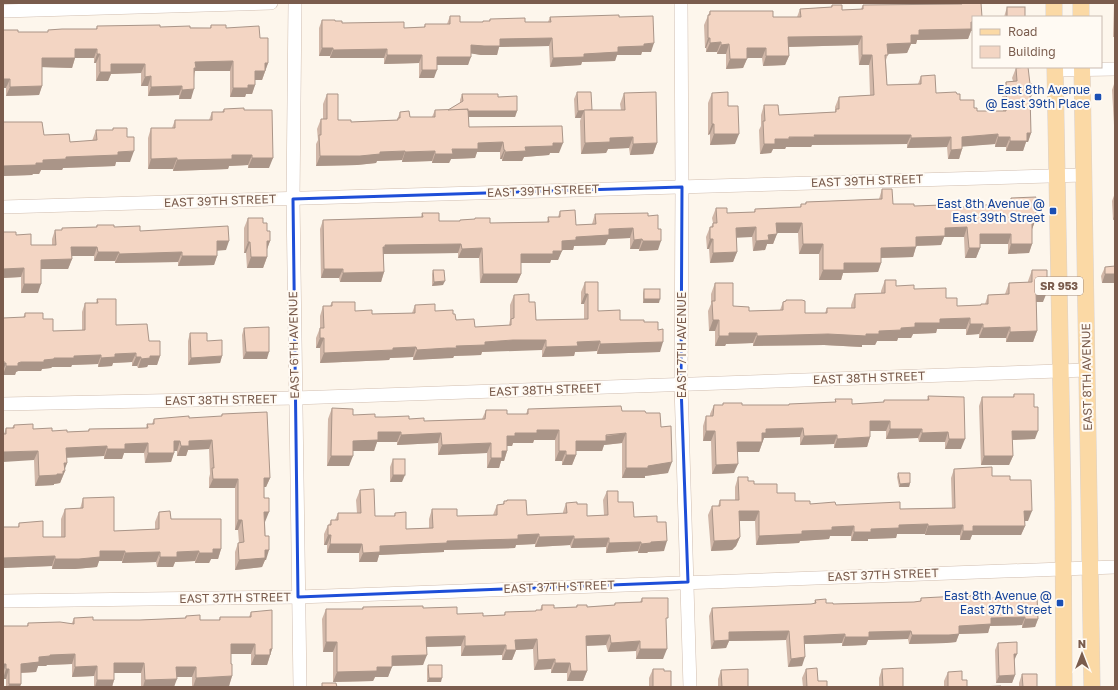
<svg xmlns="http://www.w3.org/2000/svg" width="1118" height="690" viewBox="0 0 1118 690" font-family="'Golos Text',sans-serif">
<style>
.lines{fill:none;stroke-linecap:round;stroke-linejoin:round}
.minor-casing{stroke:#d1beb0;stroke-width:14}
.major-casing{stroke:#dad1cd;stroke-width:17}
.minor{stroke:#fff;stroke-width:13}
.major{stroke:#fbd9a5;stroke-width:16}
.wall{fill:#d1b7a8}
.shaded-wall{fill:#aa9588}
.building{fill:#f3d5c3;stroke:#aa9588}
.marked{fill:none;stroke:#1d4ed8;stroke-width:3;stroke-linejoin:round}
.transit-dot{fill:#1a4fb4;stroke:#fffaf3;stroke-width:1.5}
.labels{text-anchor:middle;stroke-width:4;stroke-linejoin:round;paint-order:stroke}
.shield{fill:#fffaf3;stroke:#a28b7f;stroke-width:1}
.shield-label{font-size:11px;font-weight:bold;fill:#7a5c4d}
.transit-label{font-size:12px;fill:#164399;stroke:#fffaf3;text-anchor:end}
.street-label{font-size:12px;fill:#7a5c4d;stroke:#fffaf3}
</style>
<rect width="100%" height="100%" fill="#fdf6ec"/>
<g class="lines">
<g class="minor-casing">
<g id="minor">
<polyline points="295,3 293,199 300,687"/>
<polyline points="681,3 682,187 681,385 690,687"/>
<polyline points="3,11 271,3"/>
<polyline points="1055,70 1115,69"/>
<polyline points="3,207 1084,175"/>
<polyline points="3,404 295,398 1087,370"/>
<polyline points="3,601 298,597 1115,567"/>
</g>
</g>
<g class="major-casing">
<g id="major">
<polyline points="1054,3 1054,17"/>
<polyline points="1081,3 1081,17"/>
<polyline points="1055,67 1063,502 1064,687"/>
<polyline points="1082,67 1092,687"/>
</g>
</g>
<use href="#minor" class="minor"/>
<use href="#major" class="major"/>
</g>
<g class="wall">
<polygon points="961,3 981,3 973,31 971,31 968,39 917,40 916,44 911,44 907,53 888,54 886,60 887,85 918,84 921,76 936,93 957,94 960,100 974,108 977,111 1003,111 1002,91 1006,82 1013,81 1012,78 1016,68 1030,84 1032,95 1030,99 1031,133 1028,142 1026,142 1023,151 1006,151 1006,147 995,147 995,144 962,146 962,149 959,159 948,159 947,147 907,148 907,144 812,145 811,147 786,147 785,149 773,149 771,153 760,154 759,130 761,126 761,115 764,105 779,115 835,112 835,107 839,97 870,95 869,65 859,65 858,45 789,47 789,56 785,65 763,66 762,58 747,58 743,68 726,69 726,54 717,54 717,52 706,52 706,48 705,48 704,25 710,11 773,17 797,17 800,9 831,7 832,5 842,10 861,9 863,5 961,4"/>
<polygon points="1114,3 1115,3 1115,37 1113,37"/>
<polygon points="1007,7 1025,17 1004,17"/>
<polygon points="450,16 460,22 483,22 489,21 490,19 525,22 548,22 550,17 619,17 651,52 642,52 641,55 617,55 615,61 582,62 581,65 550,67 549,46 499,47 497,55 481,55 471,53 468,65 437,65 434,78 419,78 419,63 384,64 384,58 330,58 330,56 319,56 319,28 322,20 335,21 342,23 404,28 424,27 425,24 447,24"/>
<polygon points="211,25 226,28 260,38 268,63 262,80 255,80 255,85 252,94 246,94 245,97 230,97 230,71 195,71 191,99 179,99 179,95 148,96 148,86 141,86 141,73 111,74 108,81 96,81 96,63 94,63 94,58 75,58 72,68 42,67 42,86 39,95 6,96 6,88 18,32 48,32 48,30 96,29 97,26 210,28"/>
<polygon points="1115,81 1115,142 1112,90"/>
<polygon points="577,92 592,110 621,110 620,104 624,93 657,143 653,154 630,155 629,148 608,149 606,153 581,154 580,121 581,118 575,118 574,99"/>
<polygon points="712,93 728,106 735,144 710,145 710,134 708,135 708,103"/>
<polygon points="327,94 338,120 351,122 397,120 400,112 410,117 432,117 435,110 448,110 460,103 460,100 462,94 498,97 517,111 515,117 468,117 469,127 559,153 550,153 549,155 524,157 522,161 502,161 502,159 500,159 500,152 477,152 475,158 451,159 449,163 432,163 432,161 402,162 402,160 377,161 376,163 357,165 316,166 316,144 318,140 317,129 321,119 323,119 323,104"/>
<polygon points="224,109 244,110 269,168 248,168 248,165 229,166 228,169 173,171 173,169 148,169 148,138 151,128 172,128 175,120 209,120 212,112 222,112"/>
<polygon points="3,122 44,135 70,142 92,141 96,130 113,130 113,128 127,137 130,162 116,162 115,166 63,168 62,170 41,170 39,174 33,174 32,175 3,176"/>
<polygon points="882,189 893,204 914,206 942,207 965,207 967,202 984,205 1008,205 1011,198 1036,219 1032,229 1032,244 1029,253 1008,254 1008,244 980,244 980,248 976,258 965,258 964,237 944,237 941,245 916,246 913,257 881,258 881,263 878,272 843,273 841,280 819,280 819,254 799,254 798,233 777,233 773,244 767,244 765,250 753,251 752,237 736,237 737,252 733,262 710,263 709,249 707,249 706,237 710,227 711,227 713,223 712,218 716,208 727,213 754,212 755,209 800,207 801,204 805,204 806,202 879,199"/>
<polygon points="1115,193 1115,219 1113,220 1112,201"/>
<polygon points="560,211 576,225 592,224 595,214 648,216 658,250 639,251 639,249 630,249 630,238 608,239 605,245 574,246 573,250 562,250 558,260 551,260 550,263 521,263 521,274 517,283 480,283 479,258 458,258 458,253 384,254 384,272 381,282 340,282 339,278 321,278 320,229 323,220 421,217 422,213 439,221 460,221 460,220 475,219 475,218 490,223 547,222 548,217 558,217"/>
<polygon points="248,218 263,223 267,231 270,241 267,249 267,257 263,268 247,268 246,253 244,253 244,228"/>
<polygon points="97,225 114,227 140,231 226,250 217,250 217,256 214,265 178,266 178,262 115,263 115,261 94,261 94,256 72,256 72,259 68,269 41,269 38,293 21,293 21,277 3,278 3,232 16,235 31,245 52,245 52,239 55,230 62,230 62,228 96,227"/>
<polygon points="1105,267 1115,283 1102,283 1101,276"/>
<polygon points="433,270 443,285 432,286 432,274"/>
<polygon points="1032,270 1043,302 1036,302 1037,331 1033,342 1006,342 1006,338 979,338 979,334 966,335 966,329 937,329 936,333 913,334 911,338 898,338 897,341 877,341 875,345 862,345 862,347 824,345 753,346 753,343 726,344 725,346 715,346 715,331 709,331 708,311 711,304 711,294 715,283 733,306 749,311 780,310 783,302 786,301 786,300 805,313 825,313 827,308 851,308 851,305 855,294 881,293 881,291 885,280 896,286 914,289 946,298 957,306 981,305 981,304 985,304 988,295 1005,294 1009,283 1028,282 1028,281"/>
<polygon points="585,282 598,311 620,320 644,322 658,330 660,352 597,354 597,351 575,352 574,356 542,357 542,350 510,350 482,352 481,355 454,356 453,358 445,358 413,360 413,357 390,358 389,360 320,363 320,348 316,348 316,338 320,328 320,316 323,306 330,306 332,302 355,311 372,314 412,313 415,305 435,311 453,314 456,320 475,327 509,325 510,320 510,305 514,295 529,302 536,320 584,319 584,304 581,304 581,292"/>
<polygon points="644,289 659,303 643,303 643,293"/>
<polygon points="97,299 116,325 149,341 160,356 157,365 148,365 147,367 138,368 137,366 132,366 132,362 113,363 112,366 98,367 98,364 72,365 71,367 52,367 51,368 42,369 41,371 18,371 16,372 15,375 3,375 3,318 23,318 25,313 43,319 53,331 82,330 82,312 85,303 96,303"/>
<polygon points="244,328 267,359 243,359 242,335"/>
<polygon points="190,333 207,341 222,356 220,363 188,365 188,341"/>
<polygon points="1014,394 1035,439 1012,440 1013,456 1009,465 981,465 979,406 982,397 1013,397"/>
<polygon points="928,396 961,449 945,449 945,442 919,442 918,438 886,439 886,431 870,431 870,437 867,447 834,448 834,444 800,445 800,437 764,438 759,452 737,452 734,473 712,474 711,441 703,441 703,426 706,416 710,416 710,414 714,405 723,405 723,403 742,405 789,405 835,402 835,399 852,404 883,403 884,400 927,400"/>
<polygon points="332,408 353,415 375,417 409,419 424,421 482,419 486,410 507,414 526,414 528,409 622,411 646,413 661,427 668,473 645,476 645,478 622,478 622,443 604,445 602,451 576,451 576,455 572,465 562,465 562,461 555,461 555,440 534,440 533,443 513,443 512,446 507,446 507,451 504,461 501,461 499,468 487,468 487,453 438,455 438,443 397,445 397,442 377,442 374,451 353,451 349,466 327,466 328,419"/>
<polygon points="222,414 270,478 266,487 264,487 265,522 266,560 265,560 262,567 235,570 235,552 238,543 239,543 238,530 235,530 235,488 209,488 209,478 210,474 209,449 188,450 186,456 177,456 177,451 174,451 174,453 171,462 145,463 144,453 124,453 122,459 104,459 104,456 66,457 67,463 65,468 65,471 60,483 54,484 54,485 35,486 34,460 4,434 6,428 12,428 14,425 33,429 67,432 88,431 89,429 146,428 147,424 152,424 154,419 221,417"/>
<polygon points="393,459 402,482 390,482 390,467"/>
<polygon points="954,469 992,476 1010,480 1028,521 1025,521 1025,526 1021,535 972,535 970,540 960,540 960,535 925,535 925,534 897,534 896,538 868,539 868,541 851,541 851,536 830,536 829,539 800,541 799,543 756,545 755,521 739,521 740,537 736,546 732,550 711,551 708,515 712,506 718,506 720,500 735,500 735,487 738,477 795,501 810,504 836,505 900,509 952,508 951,478"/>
<polygon points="898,473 910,483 909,487 899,487 897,477"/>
<polygon points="360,490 375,516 394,516 395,513 406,529 429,528 429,519 432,509 457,516 493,515 497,505 503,504 504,501 506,501 507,500 527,515 563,514 563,512 566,503 577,504 587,516 604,515 603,500 607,491 634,517 657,522 664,551 648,552 647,553 638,553 638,551 606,553 606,547 571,548 570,545 535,547 535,544 516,545 515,548 444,550 444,552 379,555 377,562 359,562 359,553 327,553 327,545 324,545 324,534 328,525 329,525 331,520 335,520 338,513 357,513 356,500"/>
<polygon points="83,498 114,531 155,529 155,522 159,512 221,549 218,559 211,559 209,563 195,563 195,561 175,562 173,567 157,567 156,562 122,563 122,561 99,561 97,567 75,569 52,569 52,566 3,568 3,527 18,527 19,523 43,537 61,537 61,519 65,509 80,509"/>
<polygon points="642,598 666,624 663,659 636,659 636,651 608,652 606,645 586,646 587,671 583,681 567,681 567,673 551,673 551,669 534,670 533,649 516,650 512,660 502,660 502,655 461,656 461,646 427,647 423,665 392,666 388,677 375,677 373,681 333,682 333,652 323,652 322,619 326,609 362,609 363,607 423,608 457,614 483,616 504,615 505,612 536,611 536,610 540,610 542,605 554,608 576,607 577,605 587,607 614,605 615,603 640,602"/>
<polygon points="921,598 990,598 1038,619 1035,627 1022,628 1022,625 990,626 988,633 959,634 956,642 946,643 909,644 908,639 868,640 866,645 842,646 842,643 804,644 802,666 788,667 786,640 729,641 726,648 711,649 709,616 712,608 811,604 814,604 815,600 826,603 833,604 914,602 920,601"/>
<polygon points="251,612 272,649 267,665 251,665 251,654 231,654 231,664 232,676 229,686 192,687 192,677 176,677 174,687 141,687 141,673 114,673 114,680 112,687 94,687 94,676 72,677 72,664 47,665 46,666 38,666 36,672 21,673 20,687 6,687 6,679 3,679 3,626 27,626 28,623 72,623 74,618 93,620 140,620 185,618 186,616 200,620 219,620 220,617 249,617"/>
<polygon points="998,643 1014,661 1015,675 1012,683 996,683 995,650"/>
<polygon points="428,665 441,682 427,682 427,669"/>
<polygon points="653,669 664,671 671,687 649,687 649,678"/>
<polygon points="806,669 818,681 827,687 803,687 802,678"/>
<polygon points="882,669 903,687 879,687 879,678"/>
<polygon points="721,670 748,687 718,687 718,679"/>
<polygon points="948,672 962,680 967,687 944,687 944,681"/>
<polygon points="1022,674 1037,687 1019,687 1019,683"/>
</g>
<g class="shaded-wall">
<polygon points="971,22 973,22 973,31 971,31 968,39 917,40 916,44 911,44 907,53 884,54 887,44 911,35 919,30"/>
<polygon points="862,36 858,45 785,47 788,37"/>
<polygon points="552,38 549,46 499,47 497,55 481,55 468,53 471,45 500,39"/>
<polygon points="708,38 710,38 706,48 705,48"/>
<polygon points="721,42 717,52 706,52 710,43"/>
<polygon points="654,43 651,52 642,52 641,55 617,55 615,61 582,62 581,65 550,67 553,58 584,54 618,47 644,44"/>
<polygon points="729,44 726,54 717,54 721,45"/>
<polygon points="322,48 333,48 330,56 319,56"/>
<polygon points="747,48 766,48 762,58 743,58"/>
<polygon points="75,49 97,49 94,58 73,58 75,58 72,68 39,67 42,58"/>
<polygon points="387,49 384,58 330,58 333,50"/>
<polygon points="97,54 100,54 96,63 94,63"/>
<polygon points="387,55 422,55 419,63 384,64"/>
<polygon points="862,55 872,55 869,65 859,65"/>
<polygon points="766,56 789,56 785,65 763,66"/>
<polygon points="437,57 471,57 468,65 434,65"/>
<polygon points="730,59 747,59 743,68 726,69"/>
<polygon points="233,61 230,71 195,71 192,77 190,77 195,62"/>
<polygon points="265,63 268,63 262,80 252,80 255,71"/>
<polygon points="111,64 145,64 141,73 111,74 108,81 96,81 100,72"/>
<polygon points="422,70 437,70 434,78 419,78"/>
<polygon points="151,76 148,86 141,86 145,77"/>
<polygon points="3,79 10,79 6,88 3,88"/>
<polygon points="248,85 255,85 252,94 246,94 245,97 230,97 233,88"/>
<polygon points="42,86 39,95 6,96 10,87"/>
<polygon points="182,86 179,95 148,96 151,87"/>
<polygon points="194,89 191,99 179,99 182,90"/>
<polygon points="445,111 517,111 515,117 443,117"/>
<polygon points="578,111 584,111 581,118 575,118"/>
<polygon points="712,124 714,124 710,134 708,135"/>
<polygon points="1027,133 1031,133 1028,142 1026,142 1023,151 1006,151 1010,141"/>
<polygon points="714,134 739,134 735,144 710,145"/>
<polygon points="998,134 995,144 958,147 962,137"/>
<polygon points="814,135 911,135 907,144 812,145 811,147 786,147 785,149 773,149 771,153 760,154 764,144 775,139"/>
<polygon points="633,137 629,148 608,149 606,153 581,154 585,143 610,138"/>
<polygon points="951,137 947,147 907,148 911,138"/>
<polygon points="998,137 1010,137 1006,147 995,147"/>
<polygon points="503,142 500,152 477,152 475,158 451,159 449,163 432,163 435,154 478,143"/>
<polygon points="553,143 563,143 559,153 550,153 549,155 524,157 522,161 502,161 505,152 525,147"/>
<polygon points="657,143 653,154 630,155 633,144"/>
<polygon points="962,149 959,159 948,159 951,150"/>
<polygon points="504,150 505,150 502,159 500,159"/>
<polygon points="134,151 130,162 116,162 115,166 63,168 62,170 41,170 39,174 33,174 32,175 3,176 3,166 36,163 43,160 66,157 118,152"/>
<polygon points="405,151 402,160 377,161 376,163 357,165 316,166 320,156 380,152"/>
<polygon points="435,151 432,161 402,162 405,152"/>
<polygon points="232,155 252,155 248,165 229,166 228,169 173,171 177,160"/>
<polygon points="177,158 173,169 148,169 151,159"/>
<polygon points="252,158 273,158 269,168 248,168"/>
<polygon points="1115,213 1115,219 1113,220"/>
<polygon points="1032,219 1036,219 1032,229"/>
<polygon points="776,223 802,223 798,233 773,233"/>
<polygon points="756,227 752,237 732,238 736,228"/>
<polygon points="967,227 964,237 944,237 941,245 912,246 916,237 945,228"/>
<polygon points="633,228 630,238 608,239 605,245 574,246 573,250 558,250 562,241 609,229"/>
<polygon points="777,234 773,244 767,244 765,250 753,251 756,241 768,235"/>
<polygon points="980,234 1011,234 1008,244 976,244"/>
<polygon points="642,239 639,249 630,249 634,240"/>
<polygon points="710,239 713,239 709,249 707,249"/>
<polygon points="217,241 229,241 226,250 214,251"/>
<polygon points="267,241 270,241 266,252"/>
<polygon points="643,241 661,241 658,250 639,251"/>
<polygon points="248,242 250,242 246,253 244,253"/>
<polygon points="461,244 458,253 382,254 383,247 385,245"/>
<polygon points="803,244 823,244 819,254 799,254"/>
<polygon points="1011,244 1032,244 1029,253 1008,254"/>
<polygon points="71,247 97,247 94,256 68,256"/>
<polygon points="916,247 913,257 877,258 881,248"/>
<polygon points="482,248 479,258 458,258 462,249"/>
<polygon points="969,248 980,248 976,258 965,258"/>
<polygon points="553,251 562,251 558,260 551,260 550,263 517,263 521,254"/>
<polygon points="98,252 119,252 115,261 94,261"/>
<polygon points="182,252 178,262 115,263 119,254"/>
<polygon points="737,252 733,262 710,263 713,253"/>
<polygon points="182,256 217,256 214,265 178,266"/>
<polygon points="251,257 267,257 263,268 247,268"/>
<polygon points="72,259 68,269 37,269 41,260"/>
<polygon points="844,263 881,263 878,272 843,273 841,280 819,280 823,270"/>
<polygon points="24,268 21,277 3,278 3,269"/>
<polygon points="324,269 343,269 339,278 321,278"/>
<polygon points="384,272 381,282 340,282 343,273"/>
<polygon points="483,274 521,274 517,283 480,283"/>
<polygon points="1105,274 1115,274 1115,283 1102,283"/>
<polygon points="445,281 443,285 432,286 434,282"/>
<polygon points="24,284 41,284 38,293 21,293"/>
<polygon points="1036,292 1047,292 1043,302 1032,302"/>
<polygon points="585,294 588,294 584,304 581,304"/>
<polygon points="644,299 660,299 659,303 643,303"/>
<polygon points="970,318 966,329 937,329 936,333 913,334 911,338 898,338 897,341 877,341 875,345 862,345 862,347 824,345 753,346 757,336 828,334 866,334 879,331 901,328 915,323 940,319"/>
<polygon points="713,320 719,320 715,331 709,331"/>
<polygon points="970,324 983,324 979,334 966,335"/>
<polygon points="1010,327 1006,338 979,338 983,328"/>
<polygon points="1037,331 1033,342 1006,342 1010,332"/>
<polygon points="729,333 757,333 753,343 726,344 725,346 715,346 719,336"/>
<polygon points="320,338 324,338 320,348 316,348"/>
<polygon points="513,340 546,340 542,350 482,352 481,355 454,356 453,358 413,360 417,350 485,342"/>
<polygon points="600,341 597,351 575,352 574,356 542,357 546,347 577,342"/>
<polygon points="663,342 660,352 597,354 600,344"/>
<polygon points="416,347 413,357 390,358 389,360 320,363 324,353 393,348"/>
<polygon points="246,352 269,352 267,359 243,359"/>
<polygon points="136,353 132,362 113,363 112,366 98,367 101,358 115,354"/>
<polygon points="101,355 98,364 72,365 71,367 52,367 51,368 42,369 41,371 18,371 16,372 15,375 3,375 6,366 21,362 74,356"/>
<polygon points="150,356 160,356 157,365 148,365 147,367 138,368 141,359"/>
<polygon points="222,356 220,363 188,365 191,358"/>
<polygon points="136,357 141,357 137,366 132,366"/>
<polygon points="4,363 6,363 3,371 3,365"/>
<polygon points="870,421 890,421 886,431 866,431"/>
<polygon points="803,428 800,437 764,438 759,452 734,452 737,442 762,433 766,429"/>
<polygon points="890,429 922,429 918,438 886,439"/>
<polygon points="537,430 559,430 555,440 534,440 533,443 513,443 512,446 504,446 507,436 515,433"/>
<polygon points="706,431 715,431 711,441 703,441"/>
<polygon points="1012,431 1038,431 1035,439 1009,440"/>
<polygon points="378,432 401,432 397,442 377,442 374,451 349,451 353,441"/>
<polygon points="948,432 945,442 919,442 922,433"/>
<polygon points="441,433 438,443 397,445 401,435"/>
<polygon points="626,433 622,443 604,445 602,451 572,451 576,441"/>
<polygon points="837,435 834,444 800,445 804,436"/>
<polygon points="870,437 867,447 834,448 837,439"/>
<polygon points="949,439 965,439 961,449 945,449"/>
<polygon points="212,440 209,449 188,450 186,456 177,456 181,446 189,441"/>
<polygon points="174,441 180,441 177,451 171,451"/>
<polygon points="148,443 144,453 124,453 122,459 104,459 107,449 125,444"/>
<polygon points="491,443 487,453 438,455 442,445"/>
<polygon points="107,446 104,456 63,458 66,448"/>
<polygon points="38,451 34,460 3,462 3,452"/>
<polygon points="502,451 507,451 504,461 501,461 499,468 487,468 491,458"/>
<polygon points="559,451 566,451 562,461 555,461"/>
<polygon points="148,453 174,453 171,462 145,463"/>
<polygon points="566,455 576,455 572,465 562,465"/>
<polygon points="331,456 353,456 349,466 327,466"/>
<polygon points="984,456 1013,456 1009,465 981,465"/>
<polygon points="672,462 668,473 645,476 645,478 622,478 626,468"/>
<polygon points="64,463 67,463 64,471 65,471 60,483 54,484 54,485 35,486 39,476"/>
<polygon points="738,464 734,473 712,474 716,465"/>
<polygon points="393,475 405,475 402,482 390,482"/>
<polygon points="264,478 270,478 266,487 260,487"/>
<polygon points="213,479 238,479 235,488 209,488"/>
<polygon points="910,483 909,487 899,487 900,484"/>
<polygon points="739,511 759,511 755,521 736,521"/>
<polygon points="1024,511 1032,511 1028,521 1021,521"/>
<polygon points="264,512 269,512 265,522 261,522"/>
<polygon points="238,520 242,520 238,530 235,530"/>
<polygon points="928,524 925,534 897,534 896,538 868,539 868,541 851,541 854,532 899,525"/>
<polygon points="963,525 960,535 925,535 928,526"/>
<polygon points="854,526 851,536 830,536 829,539 800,541 799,543 756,545 759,536 802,531 832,527"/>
<polygon points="973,526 1025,526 1021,535 972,535 970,540 960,540 963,531"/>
<polygon points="539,534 535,544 516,545 515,548 444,550 444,552 379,555 377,562 359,562 363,553 380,546 518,535"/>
<polygon points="328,535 331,535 327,545 324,545"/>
<polygon points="574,536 570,545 535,547 539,537"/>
<polygon points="740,537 736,546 732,550 711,551 714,541"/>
<polygon points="609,538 606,547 571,548 574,539"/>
<polygon points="667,541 664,551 648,552 647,553 638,553 641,544 651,542"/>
<polygon points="641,542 638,551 606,553 609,543"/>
<polygon points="330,544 362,544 359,553 327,553"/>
<polygon points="213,549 221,549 218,559 211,559 209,563 195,563 199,553"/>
<polygon points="265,550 269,550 266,560 265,560 262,567 235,570 239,560"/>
<polygon points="100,551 125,551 122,561 99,561 97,567 75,569 52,569 55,559"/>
<polygon points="199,551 195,561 175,562 173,567 157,567 160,557 177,552"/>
<polygon points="160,552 156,562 122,563 125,553"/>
<polygon points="55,556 52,566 3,568 3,558"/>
<polygon points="1025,617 1022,625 990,626 988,633 959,634 956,642 946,643 909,644 912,635 991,618"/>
<polygon points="1025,619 1038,619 1035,627 1022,628"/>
<polygon points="789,631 786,640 729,641 726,648 711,649 714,641 729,632"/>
<polygon points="911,631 908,639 868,640 866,645 842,646 845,637 869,632"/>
<polygon points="845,634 842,643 801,644 804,636"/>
<polygon points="610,635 606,645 582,646 586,636"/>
<polygon points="465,636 461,646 423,647 426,637"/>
<polygon points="537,639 533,649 516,650 512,660 502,660 506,650 515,640"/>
<polygon points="640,641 636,651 608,652 611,643"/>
<polygon points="326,642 337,642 333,652 323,652"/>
<polygon points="231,644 255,644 251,654 227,654"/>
<polygon points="506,645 502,655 461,656 465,646"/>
<polygon points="270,649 272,649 267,665 251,665 255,655"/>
<polygon points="640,649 667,649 663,659 636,659"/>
<polygon points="75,654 72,664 47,665 46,666 38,666 36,672 17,673 21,664 39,657 50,655"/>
<polygon points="1014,654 1017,654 1014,661 1011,662"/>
<polygon points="427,655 423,665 388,666 392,656"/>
<polygon points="805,657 802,666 788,667 791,659"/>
<polygon points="555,659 551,669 534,670 538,660"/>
<polygon points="114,663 144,663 141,673 111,673"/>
<polygon points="555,663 570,663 567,673 551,673"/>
<polygon points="3,664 6,664 3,673"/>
<polygon points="97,666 94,676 72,677 75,667"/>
<polygon points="176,667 196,667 192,677 173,677"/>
<polygon points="377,667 392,667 388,677 375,677 373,681 333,682 337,672"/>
<polygon points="6,669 9,669 6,679 3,679"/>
<polygon points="571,671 587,671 583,681 567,681"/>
<polygon points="1015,675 1012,683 996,683 999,676"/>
<polygon points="232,676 229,686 193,687 196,678"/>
<polygon points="429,678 442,678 441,682 427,682"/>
<polygon points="177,679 174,687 143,687 145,680"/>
<polygon points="97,680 114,680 112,687 95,687"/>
<polygon points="9,684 21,684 20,687 8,687"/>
</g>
<g class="building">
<polygon points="962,3 981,3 982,17 973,17 973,22 971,22 971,29 919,30 919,35 911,35 911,43 887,44 888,55 885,55 887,85 921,84 921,76 935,75 936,93 956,92 957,94 960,94 960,100 974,100 974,108 977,108 977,111 1006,111 1006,107 1007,107 1006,82 1017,81 1016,68 1028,67 1030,84 1032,84 1032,95 1030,95 1031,133 1027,133 1027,141 1010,141 1010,137 998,137 998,134 962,137 962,149 951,150 951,137 911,138 911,135 814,135 815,137 789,137 789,139 775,139 775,144 764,144 763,121 765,121 764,105 778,105 779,115 836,112 836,109 839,109 839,97 874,95 872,55 862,55 862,36 788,37 789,56 766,56 766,48 747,48 747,59 730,59 729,44 721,45 721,42 710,43 710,38 708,38 708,15 710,15 710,11 773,11 773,17 801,17 800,9 832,7 832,5 842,5 842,10 863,9 863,5 962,4"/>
<rect x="1007" y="7" width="18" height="10"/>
<polygon points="619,15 619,17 653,16 654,43 644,44 644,46 618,47 618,52 584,54 584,57 553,58 552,38 500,39 500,46 484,46 471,45 471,57 437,57 437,70 422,70 422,55 387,55 387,49 333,50 333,48 322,48 322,20 335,20 335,21 342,21 342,23 404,22 404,28 425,27 425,24 450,24 450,16 460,16 460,22 483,22 483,21 490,21 490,19 525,18 525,22 551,22 550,17"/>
<polygon points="160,25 160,27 190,26 190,28 211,28 211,25 226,25 226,28 259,26 260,38 268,38 268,63 265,63 265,71 255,71 255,85 248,85 248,88 233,88 233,61 195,62 196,68 194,68 194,89 182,90 182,86 151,87 151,76 145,77 145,64 111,64 111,72 100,72 100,54 97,54 97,49 75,49 75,58 42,58 42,86 10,87 10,79 3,79 3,30 18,30 18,32 48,32 48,30 62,29 97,29 97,26"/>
<polygon points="577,92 591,92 592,110 578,111"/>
<polygon points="656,92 657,143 633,144 633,137 610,138 610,142 585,143 584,110 625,110 624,93"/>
<polygon points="728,92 728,106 738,106 739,134 714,134 714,124 712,124 712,93"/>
<polygon points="327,94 338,94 338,120 351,120 351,122 398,120 398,118 400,118 400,112 409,111 410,117 435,117 435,110 468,109 469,127 562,126 563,143 553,143 553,146 525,147 526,151 505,152 505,150 504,150 503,142 478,143 478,149 452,149 453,154 435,154 435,151 405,152 405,151 380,152 380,154 360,156 320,156 319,135 321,135 321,119 327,119"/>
<polygon points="462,94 498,94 498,97 517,96 517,111 468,111 468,109 448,110 463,101"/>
<polygon points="244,108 244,110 272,110 273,158 252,158 252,155 232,155 232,159 177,160 177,158 151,159 151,128 175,128 175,120 212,120 212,112 224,112 224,109"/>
<polygon points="3,122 42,122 44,135 69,134 70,142 97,140 96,130 113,130 113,128 127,128 127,137 134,137 134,151 118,152 118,155 66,157 66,159 43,160 43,163 36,163 36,165 3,166"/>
<polygon points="882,189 892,189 893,204 914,204 914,206 942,205 942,207 967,207 967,202 984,202 984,205 1011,205 1011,198 1036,197 1036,219 1032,219 1032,244 1011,244 1011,234 980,234 980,248 969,248 967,227 945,228 945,236 916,237 916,247 881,248 881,263 844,263 844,270 823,270 823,244 803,244 802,223 776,223 777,234 768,235 769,240 756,241 756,227 736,228 737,252 713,253 713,239 710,239 710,227 713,227 713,223 717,223 716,208 727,208 727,213 755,212 755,209 801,207 801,204 806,204 806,202 882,199"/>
<polygon points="575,210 576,225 596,224 595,214 648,213 648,216 658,215 658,229 661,229 661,241 643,241 642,239 634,240 633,228 609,229 609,235 576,237 576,240 562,241 562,251 553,251 553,254 521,254 521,274 483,274 482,248 462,249 461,244 385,245 385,247 383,247 384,272 343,273 343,269 324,269 323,220 423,217 422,213 439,213 439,221 460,221 460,220 475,219 475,218 490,218 490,223 549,222 548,217 560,217 560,211"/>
<polygon points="248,218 263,218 263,223 267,223 267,231 270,231 270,241 267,241 267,257 251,257 250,242 248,242"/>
<polygon points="97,225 114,225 114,227 140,226 140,231 228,226 229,241 217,241 217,256 182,256 182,252 119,254 119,252 98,252 97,247 71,247 72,259 41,260 41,284 24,284 24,268 3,269 3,232 16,232 16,235 31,234 31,245 56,245 55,230 62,230 62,228 97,227"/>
<polygon points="1115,266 1115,274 1105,274 1105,267"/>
<polygon points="433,270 444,270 445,281 434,282"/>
<polygon points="1032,270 1047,270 1047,292 1036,292 1037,331 1010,332 1010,327 983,328 983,324 970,324 970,318 940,319 940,323 915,323 915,327 901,328 901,330 879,331 879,334 866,334 866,336 828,334 757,336 757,333 729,333 729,336 719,336 719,320 713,320 712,301 715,301 715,283 733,283 733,306 749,307 749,311 783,310 783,302 786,301 786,300 802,300 805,301 805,313 827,313 827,308 855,308 855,294 885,293 885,280 896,280 896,286 914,285 914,289 946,288 946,298 957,298 957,306 981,305 981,304 988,304 988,295 1009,294 1009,283 1032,282"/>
<polygon points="585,282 598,282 598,311 620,310 620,320 644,320 644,322 658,322 658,330 663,329 663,342 600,344 600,341 577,342 578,346 546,347 546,340 513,340 485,342 485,345 456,346 457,348 448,348 417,350 416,347 393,348 393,350 324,353 324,338 320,338 320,328 324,328 323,306 332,306 332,302 355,302 355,311 372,310 372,314 415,313 415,305 435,304 435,311 453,310 453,314 455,314 456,320 474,319 475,327 511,325 511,319 514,318 514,295 529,294 529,302 535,302 536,320 588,319 588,294 585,294"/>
<rect x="644" y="289" width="16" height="10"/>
<polygon points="97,299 116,299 116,325 147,324 149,341 160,341 160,356 150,356 150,358 141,359 141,357 136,357 136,353 115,354 115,357 101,358 101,355 74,356 74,358 54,358 54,359 44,360 44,362 21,362 18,363 18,366 6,366 6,363 4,363 4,361 3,361 3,318 25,317 25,313 43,313 43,319 53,319 53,331 85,330 85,303 98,303"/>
<polygon points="269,327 269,352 246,352 244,328"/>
<polygon points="190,333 207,333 207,341 222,340 222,356 191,358"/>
<polygon points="1014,394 1034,394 1034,407 1038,407 1038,431 1012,431 1013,456 984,456 982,397 1014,397"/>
<polygon points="928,396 964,397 965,439 949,439 948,432 922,433 922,429 890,429 890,421 870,421 870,437 837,439 837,435 804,436 803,428 766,429 766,433 762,433 762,442 737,442 738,464 716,465 715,431 706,431 706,416 713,416 714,405 723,405 723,403 742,403 742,405 789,405 789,404 836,402 835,399 852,399 852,404 884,402 884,400 929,400"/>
<polygon points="621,406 622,411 645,411 646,413 660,413 661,427 671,426 672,462 648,466 648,468 626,468 626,433 606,435 606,441 576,441 576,455 566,455 566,451 559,451 559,430 537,430 537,433 515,433 515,436 507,436 507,451 502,451 502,458 491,458 491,443 442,445 441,433 401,435 401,432 378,432 378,440 353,441 353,456 331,456 332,408 353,409 353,415 375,414 375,417 384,417 409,416 409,419 424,418 424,421 485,419 486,410 507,410 507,414 528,414 528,409"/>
<polygon points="267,412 270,478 264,478 264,498 269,498 269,512 264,512 265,536 269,536 269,550 265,550 265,558 239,560 238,543 244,542 242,520 238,520 238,479 213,479 212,468 214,468 212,440 189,441 189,446 181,446 180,441 174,441 174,453 148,453 148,443 125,444 125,449 107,449 107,446 66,448 67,463 64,463 65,471 63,471 63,474 57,474 57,475 39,476 38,451 3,452 3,434 6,434 6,428 14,428 14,425 33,424 33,429 52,428 52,431 67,430 67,432 89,431 89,429 148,428 147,424 154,424 154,419 189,416 189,418 222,416 222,414"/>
<rect x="393" y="459" width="12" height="16"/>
<polygon points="992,467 992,476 1010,476 1010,480 1031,480 1032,511 1024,511 1025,526 973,526 973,531 963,531 963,525 928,526 928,524 899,525 899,528 871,529 871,532 854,532 854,526 832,527 832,530 802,531 802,534 759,536 759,511 739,511 740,537 736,540 714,541 712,506 720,506 720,500 739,500 738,477 748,477 748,481 754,481 754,484 777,484 777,493 795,493 795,501 810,501 810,504 835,502 836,505 900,502 900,509 955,508 954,469"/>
<polygon points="898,473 910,473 910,483 900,484"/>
<polygon points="374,489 375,516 395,516 395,513 406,512 406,529 433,528 432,509 457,509 457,516 497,515 497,505 504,504 504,501 507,501 507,500 526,500 527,515 567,513 566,503 577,502 577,504 587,504 587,516 608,515 607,491 618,491 618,502 633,502 634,517 657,516 657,522 666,522 667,541 651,542 651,543 641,544 641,542 609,543 609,538 574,539 574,536 539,537 539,534 518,535 518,539 447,541 447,543 380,546 380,552 363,553 362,544 330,544 331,535 328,535 328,525 331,525 331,520 338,520 338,513 361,513 360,490"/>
<polygon points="114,497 114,531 159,529 159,512 170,511 171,519 221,519 221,549 213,549 213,553 199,553 199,551 177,552 177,557 160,557 160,552 125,553 125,551 100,551 100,557 79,559 55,559 55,556 3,558 3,527 19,527 19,523 43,521 43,537 65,537 65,509 83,508 83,498"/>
<polygon points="959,596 990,596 990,598 1037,597 1038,619 1025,619 1025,617 991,618 991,624 959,626 959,634 949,635 912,635 911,631 869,632 869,637 845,637 845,634 804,636 805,657 791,659 789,631 729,632 729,640 714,641 712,608 811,604 816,603 815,600 826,599 826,603 833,603 833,604 914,602 921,601 921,598"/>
<polygon points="642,598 668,598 668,618 666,618 667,649 640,649 640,641 611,643 610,635 586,636 587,671 571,671 570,663 555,663 555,659 538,660 537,639 515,640 516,650 506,650 506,645 465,646 465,636 426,637 427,655 392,656 392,667 377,667 377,671 337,672 337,642 326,642 326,609 363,609 363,607 423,606 423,608 457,607 457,614 483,613 483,616 505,615 505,612 536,611 536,610 542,610 542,605 554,605 554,608 577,607 577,605 587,605 587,607 615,605 615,603 642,602"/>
<polygon points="272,610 272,649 270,649 270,655 255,655 255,644 231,644 231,664 232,664 232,676 196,678 196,667 176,667 177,679 145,680 144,663 114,663 114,680 97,680 97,666 75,667 75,654 50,655 50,656 39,657 39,662 21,664 21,684 9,684 9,669 6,669 6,664 3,664 3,626 28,626 28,623 60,622 74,624 74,618 93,617 93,620 140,620 186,618 186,616 200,615 200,620 220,620 220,617 251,617 251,612"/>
<polygon points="1017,642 1017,654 1014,654 1015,675 999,676 998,643"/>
<polygon points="428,665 442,665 442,678 429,678"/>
<polygon points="817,668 818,681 827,681 827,687 807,687 806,669"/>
<polygon points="903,668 903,687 869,687 883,687 882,669"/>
<polygon points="653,669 664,669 664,671 671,671 671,687 653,687"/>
<polygon points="748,669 748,687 722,687 721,670"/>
<polygon points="962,671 962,680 967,680 967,687 948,687 948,672"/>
<polygon points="1022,674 1037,674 1037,687 1023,687"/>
<polygon points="322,683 336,683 337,687 322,687"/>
<polygon points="1001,686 1001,687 980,687"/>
</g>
<path class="marked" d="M682 187 681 385 688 582 298 597 293 199Z"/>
<g class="transit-dot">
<rect x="1094" y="93" width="8" height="8" rx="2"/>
<rect x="1049" y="207" width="8" height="8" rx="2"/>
<rect x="1056" y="599" width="8" height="8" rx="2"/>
</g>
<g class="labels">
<rect class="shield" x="1035" y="277" width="48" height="18" rx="3"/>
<g class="shield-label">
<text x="1059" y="290">SR 953</text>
</g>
<g class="transit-label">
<text x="1090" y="94">East 8th Avenue<tspan x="1090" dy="14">@ East 39th Place</tspan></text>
<text x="1045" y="208">East 8th Avenue @<tspan x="1045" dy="14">East 39th Street</tspan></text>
<text x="1052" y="600">East 8th Avenue @<tspan x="1052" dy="14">East 37th Street</tspan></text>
</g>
<g class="street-label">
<text transform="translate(867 181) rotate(-2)" y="4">EAST 39TH STREET</text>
<text transform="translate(543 191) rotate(-2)" y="4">EAST 39TH STREET</text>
<text transform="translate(220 201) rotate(-2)" y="4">EAST 39TH STREET</text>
<text transform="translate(294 345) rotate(-91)" y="4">EAST 6TH AVENUE</text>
<text transform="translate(682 345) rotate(-90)" y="4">EAST 7TH AVENUE</text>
<text transform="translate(1087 377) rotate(-91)" y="4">EAST 8TH AVENUE</text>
<text transform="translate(869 378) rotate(-2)" y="4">EAST 38TH STREET</text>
<text transform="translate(545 390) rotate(-2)" y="4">EAST 38TH STREET</text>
<text transform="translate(221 400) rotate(-1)" y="4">EAST 38TH STREET</text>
<text transform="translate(883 575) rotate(-2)" y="4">EAST 37TH STREET</text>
<text transform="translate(559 587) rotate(-2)" y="4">EAST 37TH STREET</text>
<text transform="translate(235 598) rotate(-1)" y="4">EAST 37TH STREET</text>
</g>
</g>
<rect width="1118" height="690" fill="none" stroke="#7a5c4d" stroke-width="8"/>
<rect x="972" y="16" width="130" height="52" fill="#fffaf3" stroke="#cabbb1"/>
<rect x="980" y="29" width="20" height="6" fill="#fbd9a5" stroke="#cabbb1"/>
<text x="1008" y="36" font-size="12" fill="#7a5c4d">Road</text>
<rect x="980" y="46" width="20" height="12" fill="#f3d5c3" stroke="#cabbb1"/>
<text x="1008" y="56" font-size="12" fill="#7a5c4d">Building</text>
<g transform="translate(1082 654)" stroke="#fffaf3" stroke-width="3" paint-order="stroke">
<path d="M0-3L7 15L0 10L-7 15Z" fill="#7a5c4d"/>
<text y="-6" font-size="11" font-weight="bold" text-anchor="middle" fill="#7a5c4d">N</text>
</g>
</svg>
